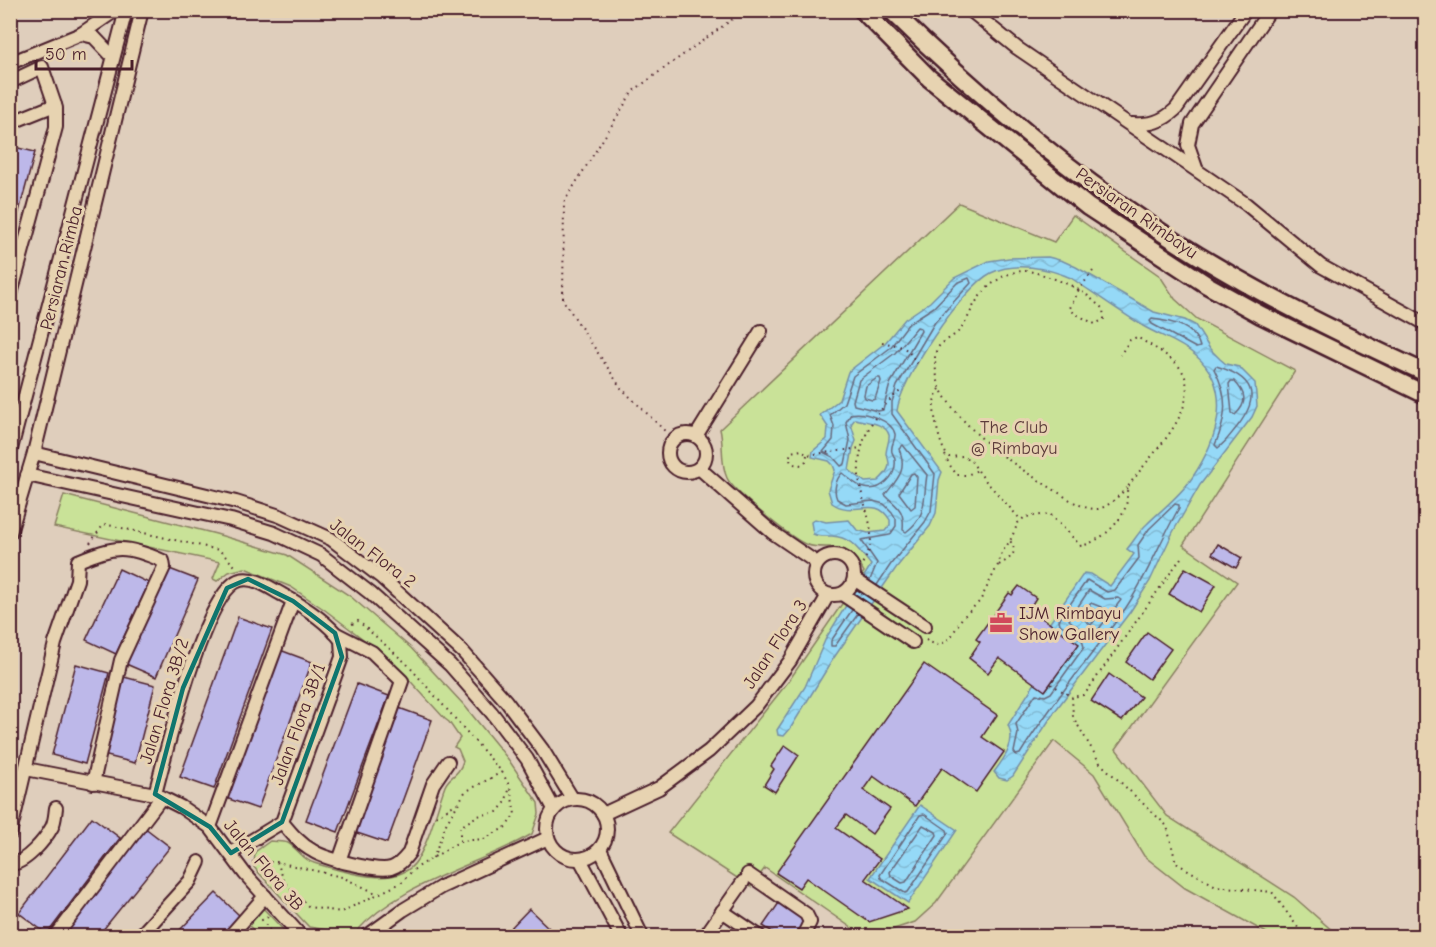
<svg xmlns="http://www.w3.org/2000/svg" width="1436" height="947" viewBox="0 0 1436 947" font-family="'Comic Neue',sans-serif">
<style>
.park{fill:#c9e298;stroke:#8a8062;stroke-width:1.5}
.water{fill:url(#water-waves);stroke:#778fa5;stroke-width:1.5;fill-rule:evenodd}
.lines{fill:none;stroke-linecap:round;stroke-linejoin:round}
.shore{stroke:#68697d;stroke-width:1.5}
.building{fill:#bdb8e9;stroke:#4a1f2b;stroke-width:1.5}
.minor-casing{stroke:#4a1f2b;stroke-width:16}
.major-casing{stroke:#4a1f2b;stroke-width:21}
.path{stroke:#4a1f2b;stroke-width:2;stroke-dasharray:1.5 4.5;stroke-linecap:butt}
.minor{stroke:#e7d3b1;stroke-width:12}
.major{stroke:#e7d3b1;stroke-width:16}
.path-bridge{stroke:#4a1f2b;stroke-width:2;stroke-dasharray:1.5 4.5;stroke-linecap:butt}
.marked{fill:none;stroke:#0f766e;stroke-width:4.5;stroke-linejoin:round}
.labels{text-anchor:middle;stroke-width:6;stroke-linejoin:round;paint-order:stroke}
.street-label{font-size:18px;fill:#4a1f2b;stroke:#e7d3b1}
.park-label{font-size:18px;fill:#5d3c3b;stroke:#e7d3b1}
.poi-label{font-size:18px;fill:#4a1f2b;stroke:#e7d3b1;text-anchor:start}
</style>
<defs>
<pattern id="water-waves" width="16" height="10" patternUnits="userSpaceOnUse" patternTransform="scale(1.5)"><rect width="16" height="10" fill="#95d9f7"/><path d="M0 5q4-4 8 0t8 0" fill="none" stroke="#82bad4"/></pattern>
</defs>
<rect width="100%" height="100%" fill="#dfcebc"/>
<filter id="ink" filterUnits="userSpaceOnUse"><feTurbulence type="fractalNoise" baseFrequency=".0167" numOctaves="2"/><feDisplacementMap in="SourceGraphic" scale="12" xChannelSelector="R" yChannelSelector="G"/><feConvolveMatrix kernelMatrix="1 2 1 2 8 2 1 2 1" color-interpolation-filters="sRGB"/></filter>
<g filter="url(#ink)">
<g class="park">
<path d="M959 203 1054 242 1073 215 1160 276 1175 299 1197 319 1295 371 1183 545 1237 582 1116 749 1167 816 1294 897 1334 932 1342 936H1272L1185 888 1144 856 1094 774 1054 741 936 903 915 922 885 932 862 935 765 868 751 887 668 833 788 682 864 572C855 554 847 547 826 547 820 547 813 547 808 545 794 541 732 490 727 478 720 463 724 445 720 429Z"/>
<path d="M64 495 216 534 287 555 350 596 411 648 464 705 508 759 538 803 539 814 532 834C477 866 399 883 356 932L344 933 309 927 258 872 254 867 255 852 270 841C275 842 283 841 288 843 297 848 303 860 314 863 342 871 398 891 417 860 431 837 436 810 445 786 449 776 459 776 463 761L458 749 454 747 460 738 449 722 445 719 392 661 325 610 291 587 245 568 229 572 217 581 213 579 220 562 54 527Z"/>
<polygon points="261,906 289,936 260,936 246,923"/>
</g>
<g class="water">
<path d="M1048 257 1063 261 1076 267 1154 312 1185 320 1195 325 1210 349 1220 359 1226 364 1239 367 1255 383 1257 406 1252 417 1200 485 1173 532 1150 581 1130 612 1055 711 1013 776 1007 780 999 778 994 772C1004 759 1017 742 1008 725L1035 683 1046 690 1078 645 1049 624 1084 573 1091 574 1110 586 1134 554 1127 549C1134 541 1139 531 1147 524 1162 509 1180 496 1192 478 1217 441 1235 389 1195 355 1180 342 1160 336 1143 326 1119 311 1095 294 1071 278 1048 268 1015 261 991 273 962 288 900 380 897 411L942 472 939 480 936 513 930 526 896 568 833 659 790 729 784 736 778 735 777 730 805 687 826 638 871 565C859 551 852 537 832 536 824 536 820 537 813 534L811 522 815 519 826 522 849 520 857 530 868 533 885 531 890 525V520C875 494 855 519 832 503L828 490 835 470 833 465 829 461 812 457 813 451 827 439 828 427 820 415 839 400 848 372 885 343 905 319 930 302 954 278 989 261 1009 258ZM855 419C866 422 886 423 889 435 890 440 886 448 886 454 893 465 887 473 878 481L865 482 849 470 853 448 856 441 851 424Z"/>
<polygon points="920,805 957,830 908,903 870,878"/>
</g>
<g class="lines">
<g class="shore">
<path d="M1152 319C1171 321 1195 326 1200 347L1196 348 1152 324 1150 321Z"/>
<polygon points="917,327 920,328 921,331 890,384 883,410 878,411 854,405 853,401 859,380 895,353"/>
<path d="M1216 366C1253 377 1262 395 1237 427 1231 434 1225 443 1218 448L1215 445C1227 417 1229 397 1214 369Z"/>
<polygon points="877,378 880,378 881,381 875,399 872,400 865,398 864,395 866,386"/>
<path d="M1231 381H1234C1246 393 1248 403 1235 415L1232 413 1229 384Z"/>
<path d="M903 445 927 475C923 498 928 516 906 532L903 530C905 509 897 507 885 495 897 479 908 471 899 449Z"/>
<polygon points="914,473 917,477 915,506 911,509 899,493 911,474"/>
<path d="M1175 504 1179 505V508C1160 541 1147 577 1125 609 1090 658 1051 703 1020 754L1016 755 1014 752 1018 733 1016 724 1036 694 1045 696 1051 693 1084 647 1082 640 1060 624 1059 620 1087 580 1107 592 1115 590 1139 558 1138 545 1149 529Z"/>
<path d="M870 580 877 563 861 540 890 535 896 526V519L892 512 884 504 873 501 846 504 837 499C833 490 836 479 842 473 849 478 856 486 865 488 881 492 897 476 895 460 895 457 893 455 892 452 890 445 896 440 895 434 892 420 863 411 851 414L846 422 850 440 845 464 841 466 833 457 823 452 833 440 834 426 830 415 844 403 853 376 890 348 909 323 934 307 957 283 969 278 971 283 935 322 897 386 892 402V414L935 474 931 511 925 522 891 564 877 585"/>
<polygon points="1089,590 1105,599 1118,598 1121,600 1092,638 1069,620"/>
<polygon points="1091,603 1101,607 1103,610 1091,625 1081,617"/>
<polyline points="852,610 831,641 831,646 835,646 858,614"/>
<polygon points="924,814 947,830 948,833 908,892 905,893 881,878 880,875 920,815"/>
<polygon points="923,825 936,832 937,835 906,882 902,883 891,876 890,872"/>
</g>
</g>
<g class="building">
<polygon points="10,146 35,152 10,245"/>
<polygon points="1218,544 1242,558 1236,568 1212,554"/>
<polygon points="167,568 198,580 156,677 126,664"/>
<polygon points="1185,568 1216,585 1199,612 1169,594"/>
<polygon points="119,569 149,583 116,654 86,640"/>
<polygon points="1019,586 1036,598 1029,609 1079,644 1045,691 999,658 988,673 969,658 980,642 976,639 1009,593 1012,595"/>
<polygon points="238,617 272,629 214,789 180,777"/>
<polygon points="1147,632 1171,649 1149,679 1126,662"/>
<polygon points="280,650 312,662 258,809 226,798"/>
<polygon points="76,664 109,673 85,764 52,755"/>
<polygon points="924,664 997,715 982,737 1004,752 976,792 942,768 915,806 873,776 863,790 890,809 872,834 846,815 836,828 880,859 865,879 908,909 869,922 806,878 799,888 776,873"/>
<polygon points="1109,674 1141,697 1122,721 1091,701"/>
<polygon points="124,677 155,685 135,763 103,755"/>
<polygon points="357,684 389,696 338,832 306,820"/>
<polygon points="399,708 432,720 387,843 354,832"/>
<polygon points="785,745 799,755 775,792 764,785 774,769 771,766"/>
<polygon points="92,817 120,838 47,934 19,913"/>
<polygon points="144,827 170,847 98,936 73,936 63,929"/>
<polygon points="216,893 240,916 221,936 174,936"/>
<polygon points="781,900 803,915 800,918 809,924 800,936 779,936 763,926"/>
<polygon points="529,909 551,930 545,936 503,936"/>
<polygon points="742,928 754,936 735,936"/>
</g>
<g class="lines">
<g class="minor-casing">
<g id="minor">
<polyline points="970,10 1017,48 1246,204 1321,266 1426,324"/>
<polyline points="81,34 94,37 113,57"/>
<polyline points="10,63 81,34 116,10"/>
<polyline points="10,82 42,67 56,108 56,127 10,298"/>
<polyline points="10,123 55,105"/>
<path d="M1132 124C1150 125 1162 122 1176 109L1246 10"/>
<polyline points="1196,168 1188,145 1192,124 1270,10"/>
<circle cx="687" cy="453" r="19"/>
<polyline points="696,436 761,331"/>
<polyline points="10,453 126,10"/>
<polyline points="34,453 236,502 280,516 331,539 382,578 463,652 506,701 542,749 572,798"/>
<polyline points="699,468 773,533 817,563"/>
<polyline points="27,475 231,520 274,533 321,555 370,593 450,665 492,713 527,759 554,809"/>
<polyline points="10,533 34,453 142,10"/>
<circle cx="834" cy="575" r="20"/>
<polyline points="854,579 925,626"/>
<polyline points="842,594 913,642"/>
<polyline points="335,633 372,652 402,681 339,861"/>
<polyline points="26,769 155,794 181,807 210,827 245,874 301,936"/>
<path d="M155 794C165 757 204 590 240 580 255 576 271 589 283 595 303 606 327 621 341 640L342 657 282 822 231 853"/>
<circle cx="577" cy="829" r="30"/>
<polyline points="603,814 659,788 709,751 756,706 790,661 828,595"/>
<path d="M282 822C291 833 300 844 313 851 325 859 378 872 391 868 399 866 404 859 409 853L433 784 448 762"/>
<polyline points="210,827 293,601"/>
<path d="M10 834 55 643 77 580 78 561C115 546 125 544 163 561L164 567 121 660 93 783"/>
<polyline points="600,849 642,936"/>
<polyline points="580,859 621,936"/>
<path d="M10 864C25 864 45 840 52 827 55 821 55 815 56 808"/>
<polyline points="748,874 806,914 810,922 803,936"/>
<polyline points="722,911 759,936"/>
<polyline points="56,936 161,798"/>
<polyline points="140,936 190,881 199,862"/>
<polyline points="230,936 265,896"/>
<polyline points="367,936 403,910 441,887 548,838"/>
<polyline points="705,936 743,882"/>
</g>
</g>
<g class="major-casing">
<g id="major">
<polyline points="862,10 929,78 1088,207 1207,285 1261,315 1426,395"/>
<path d="M891 10C962 80 1038 146 1120 204 1215 272 1320 325 1426 373"/>
</g>
</g>
<g class="path">
<path d="M1072 286C1060 281 1046 275 1033 272 1008 266 982 288 972 309 968 317 964 327 958 332 948 341 935 343 935 358 935 370 938 387 945 397 973 438 1015 466 1056 491 1067 498 1083 510 1098 509 1109 507 1119 495 1127 488"/>
<polyline points="1087,295 1103,309 1104,319 1095,324 1074,313 1070,308 1080,288 1093,271"/>
<path d="M882 342C907 348 905 345 919 367"/>
<path d="M940 389C937 393 935 397 934 402 933 414 940 450 949 457L963 456 971 461 984 479 1021 520"/>
<polyline points="673,439 621,388 563,300 564,202 633,91 745,10"/>
<polyline points="807,455 806,461 800,465 793,464 789,459 791,452 801,450 807,455 861,448"/>
<polyline points="945,455 949,464 957,475 967,475 978,470"/>
<polyline points="90,543 104,524 219,550 237,568"/>
<polyline points="1181,558 1087,691 1083,695 1072,697 1073,717 1100,763 1167,826 1176,863 1216,886 1272,892 1304,936"/>
<path d="M999 565C1009 559 1020 553 1010 541"/>
<path d="M859 568C882 539 866 517 860 485 854 446 872 412 903 389"/>
<path d="M926 640 936 645 943 643 951 637 962 618 980 601 998 565 1002 552 1010 541 1018 523 1025 517 1050 514 1081 546C1099 542 1121 524 1126 505 1128 499 1126 492 1128 487 1130 482 1136 477 1139 472 1158 447 1195 412 1185 377 1179 359 1152 347 1137 337L1130 340 1120 355"/>
<polyline points="1051,684 1072,697"/>
<polyline points="436,816 457,803"/>
<polyline points="460,841 460,827 477,816 497,812 505,803 510,787"/>
<polyline points="433,858 446,824 465,792 502,772"/>
<polyline points="252,862 277,862 342,877 378,894"/>
<polyline points="277,862 285,883 309,907 341,912 401,883 413,870 460,841 484,839 506,827 515,814 510,787 502,772 407,664 358,621 348,626"/>
<polyline points="268,917 262,920 274,936"/>
</g>
<use href="#minor" class="minor"/>
<use href="#major" class="major"/>
<polyline class="path-bridge" points="1072,286 1087,295"/>
</g>
</g>
<path class="marked" d="M248 579 293 601 335 633 342 657 282 822 231 853 210 827 155 794 183 688 227 588Z"/>
<defs>
<g id="office-bare" transform="scale(1.8)"><path d="M-6-3h4V-5.5h4V-3h4V5H-6ZM-1-4.5V-3h2v-1.5ZM-6 0V1H6V0Z" fill="#d1495b" stroke="#e7d3b1" stroke-width="2.5" paint-order="stroke"/></g>
</defs>
<g fill-rule="evenodd">
<use href="#office-bare" x="1001" y="623"/>
</g>
<g class="labels">
<g class="street-label">
<text transform="translate(1137 213) rotate(35)" y="6">Persiaran Rimbayu</text>
<text transform="translate(61 268) rotate(-76)" y="6">Persiaran Rimba</text>
<text transform="translate(373 553) rotate(37)" y="6">Jalan Flora 2</text>
<text transform="translate(775 644) rotate(-57)" y="6">Jalan Flora 3</text>
<text transform="translate(164 701) rotate(-73)" y="6">Jalan Flora 3B/2</text>
<text transform="translate(298 724) rotate(-70)" y="6">Jalan Flora 3B/1</text>
<text transform="translate(264 865) rotate(50)" y="6">Jalan Flora 3B</text>
</g>
<g class="park-label">
<text x="1014" y="433">The Club<tspan x="1014" dy="21">@ Rimbayu</tspan></text>
</g>
<g class="poi-label">
<text x="1019" y="619">IJM Rimbayu<tspan x="1019" dy="21">Show Gallery</tspan></text>
</g>
</g>
<rect width="1436" height="947" fill="none" stroke="#e7d3b1" stroke-width="36"/>
<rect x="18" y="18" width="1400" height="911" fill="none" stroke="#4a1f2b" stroke-width="2" filter="url(#ink)"/>
<path d="M36 60v9h96v-9" fill="none" stroke="#4a1f2b" stroke-width="3"/>
<text x="45" y="60" font-size="18" fill="#4a1f2b" stroke="#e7d3b1" stroke-width="4.5" paint-order="stroke">50 m</text>
</svg>
